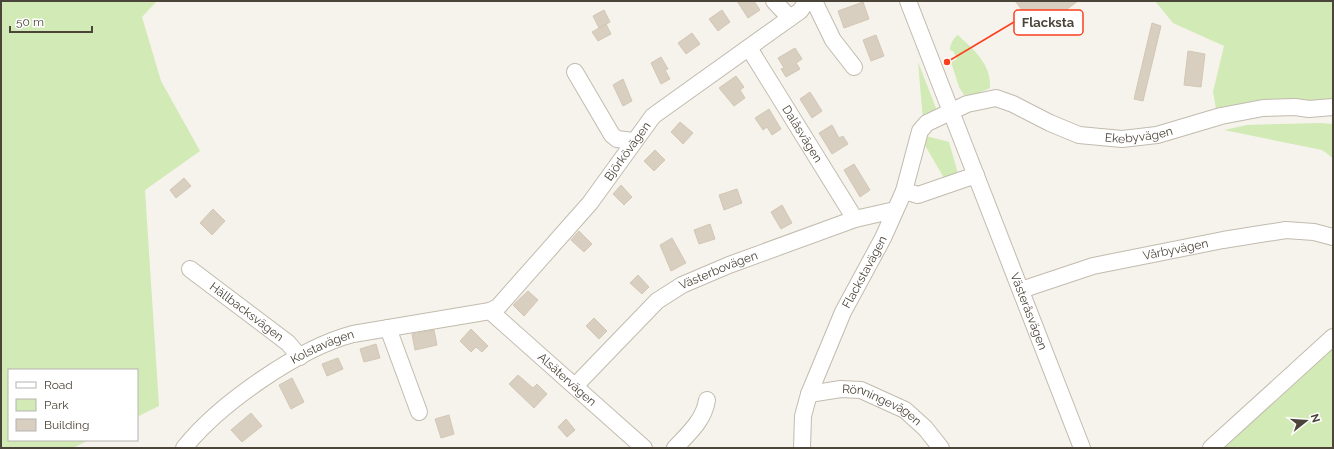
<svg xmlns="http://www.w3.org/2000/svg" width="1334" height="449" viewBox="0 0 1334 449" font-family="Raleway,sans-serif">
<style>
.green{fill:#d2eab5}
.building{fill:#d8cfc1;stroke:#d3c7b4}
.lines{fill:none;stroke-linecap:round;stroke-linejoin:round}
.minor-casing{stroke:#c2bbae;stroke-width:18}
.minor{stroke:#fff;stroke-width:16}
.labels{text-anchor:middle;stroke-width:3;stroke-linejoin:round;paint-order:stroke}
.street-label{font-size:12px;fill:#4b4439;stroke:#fff}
.leader{fill:none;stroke:#fc3f1d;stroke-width:1.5}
.callout-dot{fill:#fc3f1d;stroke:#fff;stroke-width:1.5}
.callout{fill:#fff;stroke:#fc3f1d;stroke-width:1.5}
.callout-label{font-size:13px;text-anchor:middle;font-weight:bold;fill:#4b4439}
</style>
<rect width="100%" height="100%" fill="#f6f3ec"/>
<g class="green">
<polygon points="1,1 157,1 142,17 161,81 200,151 145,190 159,406 137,417 137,370 9,370 9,440 89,440 73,448 1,448"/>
<polygon points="1155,1 1333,1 1333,103 1290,99 1216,109 1213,92 1224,46 1173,23"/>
<path d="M958 35C975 51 991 64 990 88L976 94 964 95 959 87 951 62 957 59 953 51 950 50C950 45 953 38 958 35Z"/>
<polygon points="918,62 936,108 936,112 923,120"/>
<polygon points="1320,123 1333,124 1333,158 1322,150 1224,130 1247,125"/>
<polygon points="926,136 949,142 959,177 944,178 923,142"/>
<polygon points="1333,347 1333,448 1224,448"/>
</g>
<g class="building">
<polygon points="737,1 754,1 760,10 748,18"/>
<polygon points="1015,1 1078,1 1062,13 1060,11 1037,29"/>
<polygon points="863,2 869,19 844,28 838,11"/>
<polygon points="604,10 610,22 599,28 593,16"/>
<polygon points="722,10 730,22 718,31 709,19"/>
<polygon points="1152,23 1161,26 1143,101 1134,99"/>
<polygon points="606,24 611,34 598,41 592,32"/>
<polygon points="692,33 700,44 686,54 678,43"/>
<polygon points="876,35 884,56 871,61 863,40"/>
<polygon points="795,48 802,59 796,63 800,69 786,77 781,69 784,68 778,58"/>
<polygon points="1188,51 1205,54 1201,87 1184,85"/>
<polygon points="661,57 668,69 665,70 670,79 661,84 651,63"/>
<polygon points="736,76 744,87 740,90 745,98 734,106 719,88"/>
<polygon points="623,79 632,101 623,106 613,85"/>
<polygon points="810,92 822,111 812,118 800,99"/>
<polygon points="769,109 781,129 772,135 767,127 763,130 755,118"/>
<polygon points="680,122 693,133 683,144 671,132"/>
<polygon points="832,125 839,138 843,136 848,144 832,154 819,133"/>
<polygon points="655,150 665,160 654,171 644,161"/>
<polygon points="854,164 870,190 860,197 844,170"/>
<polygon points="184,178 191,186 176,198 170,190"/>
<polygon points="621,185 632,197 624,205 613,194"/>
<polygon points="737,189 742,203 724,210 719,195"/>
<polygon points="782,205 792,223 781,229 771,212"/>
<polygon points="213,209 225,221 212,235 200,223"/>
<polygon points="710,224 715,239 699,244 694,230"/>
<polygon points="579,231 592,244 584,252 571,240"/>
<polygon points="672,238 686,263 671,271 660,245"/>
<polygon points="638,275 649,287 642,294 630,283"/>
<polygon points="528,291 538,300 524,316 513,305"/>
<polygon points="594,318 607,331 599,339 586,326"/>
<polygon points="471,329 488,346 482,352 476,347 471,352 460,341"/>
<polygon points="434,330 437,345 415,350 412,334"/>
<polygon points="376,344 380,358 364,362 360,349"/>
<polygon points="338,358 343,369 327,376 322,364"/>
<polygon points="518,375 533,388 537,384 547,394 534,408 509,384"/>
<polygon points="292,378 304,402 291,409 279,385"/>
<polygon points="251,413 262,426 242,442 231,430"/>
<polygon points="449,415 454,434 441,438 435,419"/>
<polygon points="566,419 575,430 567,437 558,427"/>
</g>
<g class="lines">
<g class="minor-casing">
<g id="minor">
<polyline points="774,1 790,18"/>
<polyline points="814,1 833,40 854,67"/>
<path id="s1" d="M908 1 1082 448"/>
<path id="s2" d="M749 48 855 219"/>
<polyline points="575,72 612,135 617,139 633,141"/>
<polyline points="904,191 918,195 976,175"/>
<path id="s3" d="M190 269 288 343 300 357"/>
<path id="s4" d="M1021 290 1093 266 1223 240 1286 230 1314 232 1333 237"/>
<path id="s5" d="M490 311 644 448"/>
<polyline points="388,328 419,412"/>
<path id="s6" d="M575 386 657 301 682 285 729 265 855 219 895 210"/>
<path id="s7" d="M809 394 841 389 861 390 905 410 925 428 941 448"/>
<path id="s8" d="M184 448C219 404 299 348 353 334L490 311 498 307 590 203 653 116 790 18 800 11 807 1"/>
<path d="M675 448C689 433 704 420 707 400"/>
<path id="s9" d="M802 448 803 416 809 394 843 312 883 238 904 191 920 131 927 123 967 104 996 98 1013 104 1050 123 1079 135 1122 139 1157 135 1221 116 1263 108 1295 107 1309 109 1333 107"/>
<polyline points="1211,448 1333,337"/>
</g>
</g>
<use href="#minor" class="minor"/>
</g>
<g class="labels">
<g class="street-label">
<text dy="4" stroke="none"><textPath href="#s9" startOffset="577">Ekebyvägen</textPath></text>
<text dy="4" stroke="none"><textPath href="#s2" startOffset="101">Dalåsvägen</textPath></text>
<text dy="4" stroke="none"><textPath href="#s8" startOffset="557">Björkövägen</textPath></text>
<text dy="4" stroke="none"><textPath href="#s4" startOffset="160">Vårbyvägen</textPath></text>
<text dy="4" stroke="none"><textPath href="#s6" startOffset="187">Västerbovägen</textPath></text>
<text dy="4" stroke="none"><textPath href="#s9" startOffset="189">Flackstavägen</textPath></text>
<text dy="4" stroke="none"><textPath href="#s1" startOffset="333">Västeråsvägen</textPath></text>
<text dy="4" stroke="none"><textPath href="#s3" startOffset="71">Hällbacksvägen</textPath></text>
<text dy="4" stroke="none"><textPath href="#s8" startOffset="173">Kolstavägen</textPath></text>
<text dy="4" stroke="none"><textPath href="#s5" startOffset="103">Alsätervägen</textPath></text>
<text dy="4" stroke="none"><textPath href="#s7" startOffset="77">Rönningevägen</textPath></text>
</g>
</g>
<path class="leader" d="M947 62L1014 22"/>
<circle class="callout-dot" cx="947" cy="62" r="4"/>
<rect class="callout" x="1014" y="10" width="69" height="25" rx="4"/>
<g class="callout-label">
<text x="1048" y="27">Flacksta</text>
</g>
<rect width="1334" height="449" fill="none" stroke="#4b4439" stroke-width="4"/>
<rect x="8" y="369" width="130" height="72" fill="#ffffff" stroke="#b7b4b0"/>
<rect x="16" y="382" width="20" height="6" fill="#ffffff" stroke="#b7b4b0"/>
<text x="44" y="389" font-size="12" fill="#4b4439">Road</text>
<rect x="16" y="399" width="20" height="12" fill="#d2eab5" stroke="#b7b4b0"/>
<text x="44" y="409" font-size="12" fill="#4b4439">Park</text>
<rect x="16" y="419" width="20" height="12" fill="#d8cfc1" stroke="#b7b4b0"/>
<text x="44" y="429" font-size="12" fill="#4b4439">Building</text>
<g transform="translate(1306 421) rotate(73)" stroke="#ffffff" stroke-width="3" paint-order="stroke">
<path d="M0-3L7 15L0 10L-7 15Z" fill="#4b4439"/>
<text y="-6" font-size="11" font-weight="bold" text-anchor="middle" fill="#4b4439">N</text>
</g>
<path d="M10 26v6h82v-6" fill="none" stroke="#4b4439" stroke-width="2"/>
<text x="16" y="26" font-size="12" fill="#4b4439" stroke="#ffffff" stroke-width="3" paint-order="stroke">50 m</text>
</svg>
